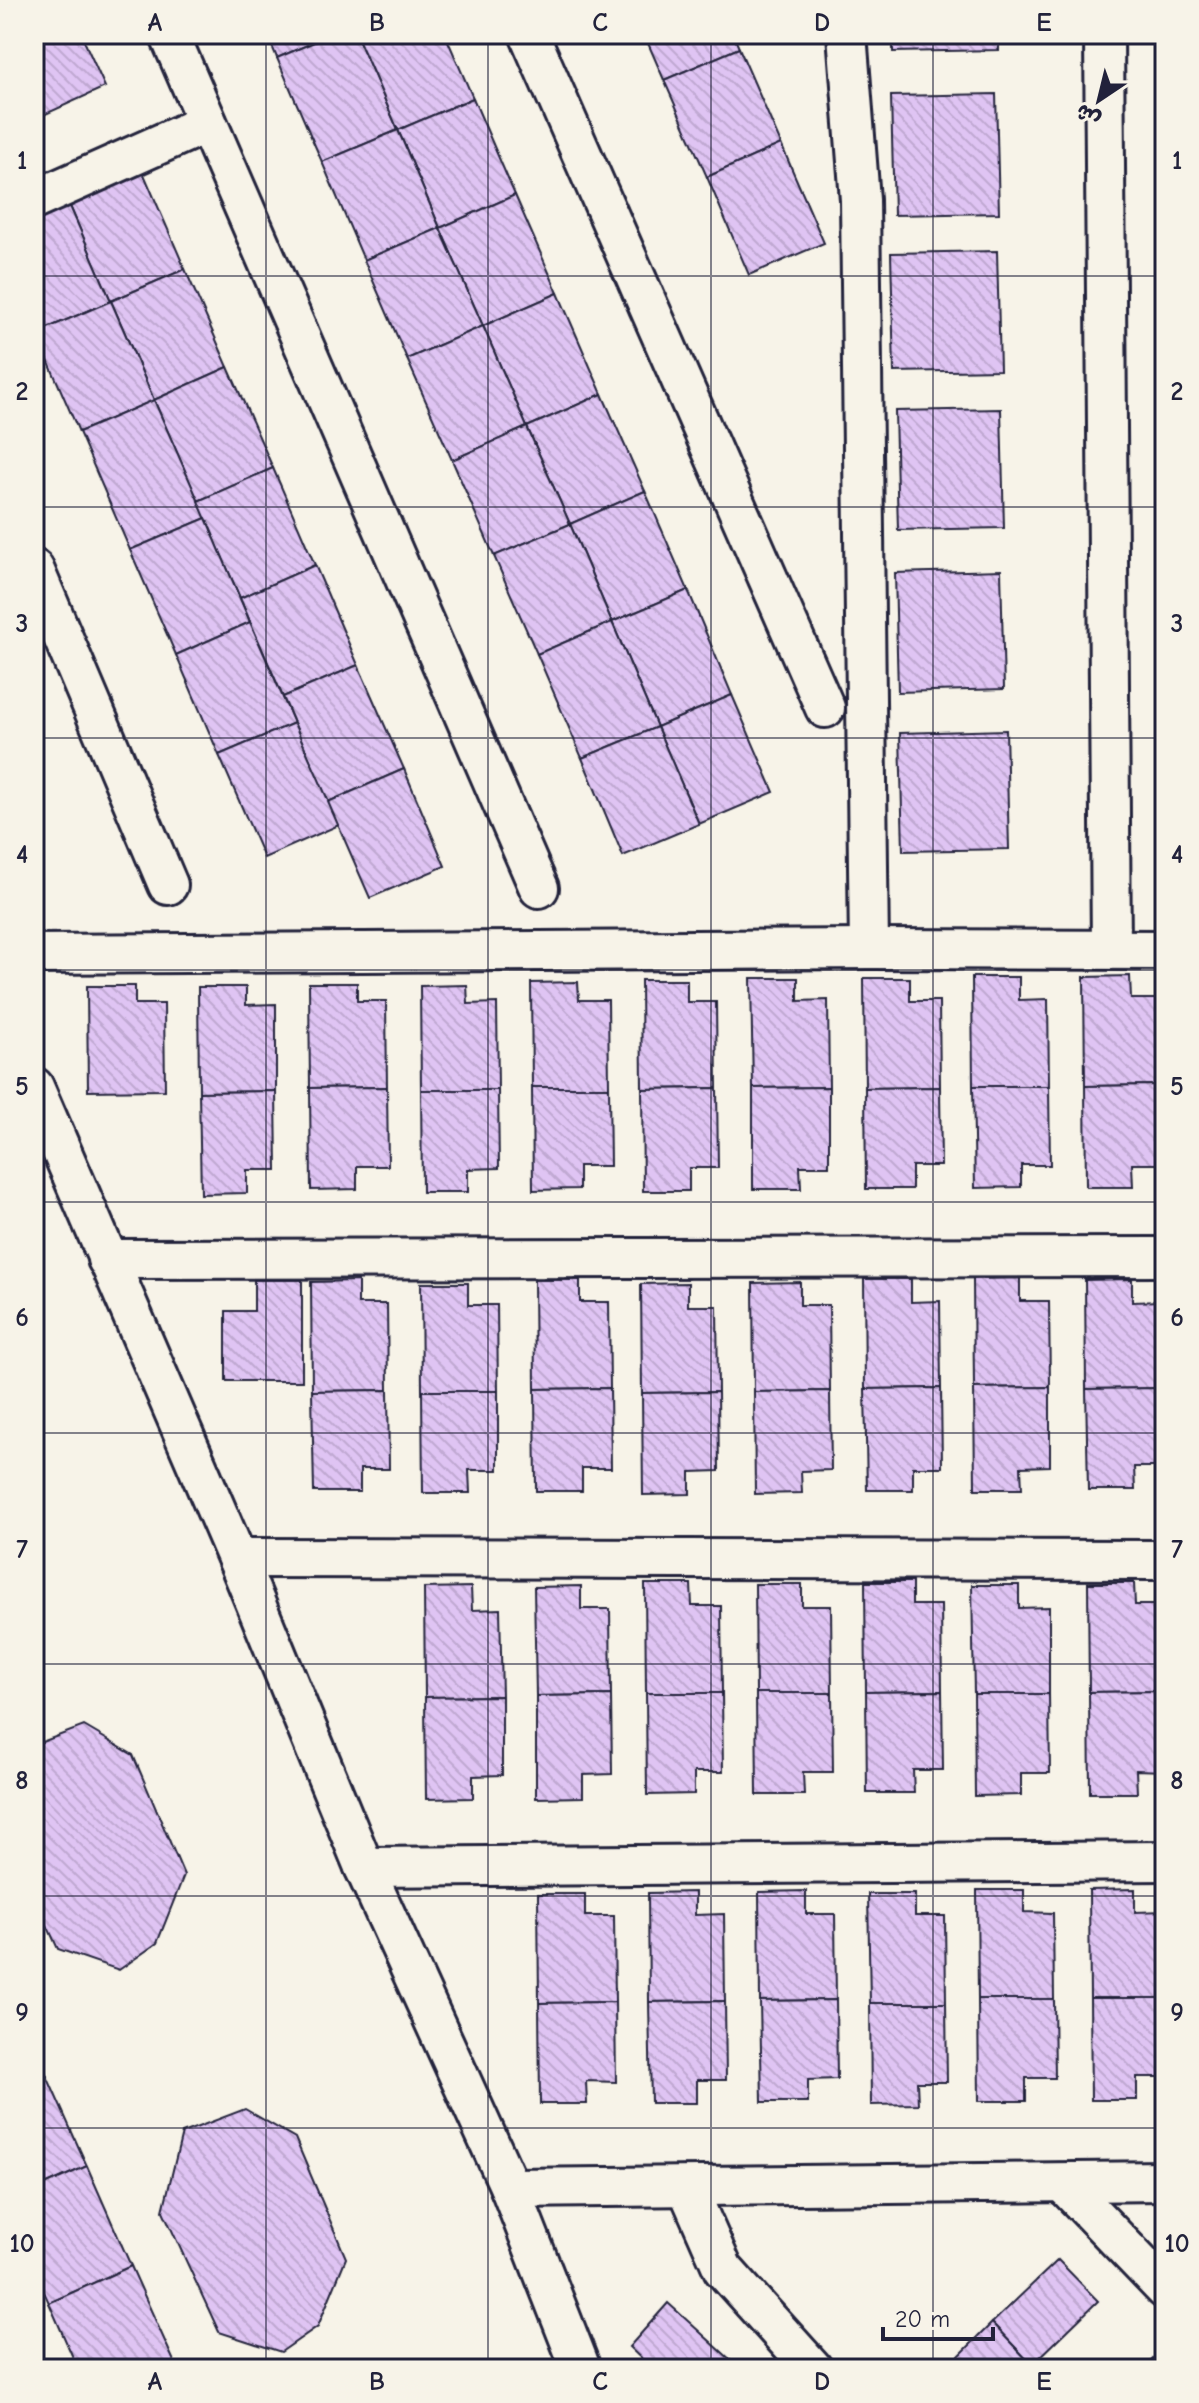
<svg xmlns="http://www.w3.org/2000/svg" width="1199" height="2403" viewBox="0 0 1199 2403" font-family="'Comic Neue','Playpen Sans Arabic',sans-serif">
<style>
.building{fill:url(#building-back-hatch);stroke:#22223b;stroke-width:2}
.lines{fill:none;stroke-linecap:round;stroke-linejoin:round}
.minor-casing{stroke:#22223b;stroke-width:44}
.minor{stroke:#f7f3e8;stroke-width:38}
.grid{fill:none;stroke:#22223b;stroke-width:2;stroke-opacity:0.55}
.neatline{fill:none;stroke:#22223b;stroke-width:3}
.grid-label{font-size:26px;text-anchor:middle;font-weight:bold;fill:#22223b}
</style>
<defs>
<pattern id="building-back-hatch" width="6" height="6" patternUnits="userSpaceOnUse" patternTransform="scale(2)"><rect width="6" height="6" fill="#dfc4f3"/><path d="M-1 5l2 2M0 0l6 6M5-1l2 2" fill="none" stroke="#bfa8d1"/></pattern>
</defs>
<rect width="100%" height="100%" fill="#f7f3e8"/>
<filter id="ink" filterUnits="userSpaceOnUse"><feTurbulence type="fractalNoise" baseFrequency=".0125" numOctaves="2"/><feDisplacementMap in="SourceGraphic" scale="16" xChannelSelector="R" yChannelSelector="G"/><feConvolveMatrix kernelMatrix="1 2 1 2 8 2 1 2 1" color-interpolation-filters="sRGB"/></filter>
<g filter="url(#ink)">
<g class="building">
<polygon points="34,34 81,34 105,87 37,118 34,110"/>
<polygon points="267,34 333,34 277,58"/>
<polygon points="333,34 356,34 398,130 322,162 277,58"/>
<polygon points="356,34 445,34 473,98 398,130"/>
<polygon points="644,34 733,34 739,48 664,80"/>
<polygon points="893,34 999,34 999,50 893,52"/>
<polygon points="739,48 781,144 707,177 664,80"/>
<polygon points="996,94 999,213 894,215 891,96"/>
<polygon points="473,98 515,195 440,228 398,130"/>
<polygon points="398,130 440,228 364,260 322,162"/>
<polygon points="781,144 824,243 749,275 707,177"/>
<polygon points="143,172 185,269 111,301 69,204"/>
<polygon points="515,195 558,293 483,326 440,228"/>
<polygon points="69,204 111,301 36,333 34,219"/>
<polygon points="440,228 483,326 407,359 364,260"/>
<polygon points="997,251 1000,370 894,372 891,253"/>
<polygon points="185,269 228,367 154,400 111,301"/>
<polygon points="558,293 602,394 527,427 483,326"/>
<polygon points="111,301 154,400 79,432 36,333"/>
<polygon points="483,326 527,427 452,460 407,359"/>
<polygon points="228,367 273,468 198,501 154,400"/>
<polygon points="602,394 645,491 570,524 527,427"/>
<polygon points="154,400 206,518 130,550 79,432"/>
<polygon points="1001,409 1004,528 898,530 895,411"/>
<polygon points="527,427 570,524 494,556 452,460"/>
<polygon points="273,468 315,565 240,598 198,501"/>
<polygon points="645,491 688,590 612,622 570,524"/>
<polygon points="206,518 250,622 176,655 130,550"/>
<polygon points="570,524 612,622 537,654 494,556"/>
<polygon points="315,565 358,665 283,697 240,598"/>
<polygon points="1001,570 1004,689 898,692 895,573"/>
<polygon points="688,590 732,695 657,727 612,622"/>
<polygon points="250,622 294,723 219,755 176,655"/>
<polygon points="612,622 657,727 582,758 537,654"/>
<polygon points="358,665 404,769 328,802 283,697"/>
<polygon points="732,695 774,792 699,824 657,727"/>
<polygon points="294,723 339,825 264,858 219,755"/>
<polygon points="657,727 699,824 623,856 582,758"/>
<polygon points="1006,730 1009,849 903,851 900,733"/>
<polygon points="404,769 445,866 370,898 328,802"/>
<polygon points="34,775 46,802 34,807"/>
<polygon points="1130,976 1131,999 1160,999 1161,1085 1085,1086 1084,977"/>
<polygon points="972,977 1019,977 1019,1000 1048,999 1049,1086 973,1086"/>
<polygon points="751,978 798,978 798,1001 828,1000 829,1087 753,1088"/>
<polygon points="864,978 910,978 910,1001 939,1001 940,1087 865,1088"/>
<polygon points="641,980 687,980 687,1002 716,1002 717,1088 642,1089"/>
<polygon points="578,982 579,1000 608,1000 609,1087 532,1087 531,983"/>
<polygon points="309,983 357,983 357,1001 386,1001 387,1087 310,1088"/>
<polygon points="467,985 468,1004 497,1003 498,1090 421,1090 420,986"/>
<polygon points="87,986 135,986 135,1004 164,1004 165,1090 88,1091"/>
<polygon points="198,987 246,987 246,1005 276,1004 276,1091 199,1092"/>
<polygon points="1161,1085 1161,1164 1132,1164 1133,1187 1086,1187 1085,1086"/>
<polygon points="973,1086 1049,1086 1050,1165 1021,1165 1021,1187 975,1188"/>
<polygon points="387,1087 388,1166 357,1166 357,1189 311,1190 310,1088"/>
<polygon points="532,1087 609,1087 610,1166 579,1166 579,1189 533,1190"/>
<polygon points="829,1087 829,1166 800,1166 801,1189 753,1189 753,1088"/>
<polygon points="940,1087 941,1166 912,1166 912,1189 866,1189 865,1088"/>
<polygon points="717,1088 718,1168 689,1168 689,1191 643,1191 642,1089"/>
<polygon points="421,1090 498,1090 499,1168 468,1169 468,1192 422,1192"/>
<polygon points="276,1091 277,1170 247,1170 247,1193 201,1194 199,1092"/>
<polygon points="1020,1278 1020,1301 1049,1301 1050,1387 974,1388 973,1279"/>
<polygon points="864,1279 911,1279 911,1302 940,1301 941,1388 865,1389"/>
<polygon points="1132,1279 1132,1302 1162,1301 1162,1388 1086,1389 1085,1280"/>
<polygon points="254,1280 302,1280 302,1381 226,1381 226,1311 254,1311"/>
<polygon points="534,1280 580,1280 580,1302 609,1302 610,1388 535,1389"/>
<polygon points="358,1281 358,1304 387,1304 388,1390 312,1391 311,1282"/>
<polygon points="800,1282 800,1305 829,1305 830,1391 754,1392 753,1283"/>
<polygon points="421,1283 468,1283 468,1305 497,1305 498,1391 422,1391"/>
<polygon points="688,1283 688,1306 717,1306 718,1392 642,1393 641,1284"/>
<polygon points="1050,1387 1050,1466 1021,1467 1022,1489 975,1489 974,1388"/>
<polygon points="610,1388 611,1468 582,1468 582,1491 536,1491 535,1389"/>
<polygon points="941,1388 942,1467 913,1467 913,1490 867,1490 865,1389"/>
<polygon points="1162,1388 1163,1467 1134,1467 1135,1490 1088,1490 1086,1389"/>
<polygon points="388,1390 389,1469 360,1469 360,1492 314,1492 312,1391"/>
<polygon points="422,1391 498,1391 498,1470 469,1470 470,1493 423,1493"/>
<polygon points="830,1391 831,1470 801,1471 802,1493 755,1494 754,1392"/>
<polygon points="718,1392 719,1471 690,1472 690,1494 643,1495 642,1393"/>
<polygon points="865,1582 912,1582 912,1605 941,1605 942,1691 866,1692"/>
<polygon points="1088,1583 1134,1583 1135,1605 1164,1605 1165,1691 1089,1692"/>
<polygon points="645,1584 691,1584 692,1606 721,1606 722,1693 646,1693"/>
<polygon points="755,1584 802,1584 802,1606 831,1606 832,1693 756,1693"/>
<polygon points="972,1585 1019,1585 1019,1608 1049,1607 1049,1694 974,1694"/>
<polygon points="581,1586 581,1609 610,1609 611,1695 536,1696 534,1587"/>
<polygon points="471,1587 472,1610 500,1609 502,1696 425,1697 424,1588"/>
<polygon points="942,1691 943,1770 913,1770 914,1793 867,1793 866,1692"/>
<polygon points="1165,1691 1165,1771 1136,1770 1137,1793 1090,1793 1089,1692"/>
<polygon points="646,1693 722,1693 723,1772 694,1772 694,1794 647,1795"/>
<polygon points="756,1693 832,1693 833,1772 803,1772 804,1795 757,1795"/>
<polygon points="974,1694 1049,1694 1050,1773 1021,1773 1021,1795 975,1796"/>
<polygon points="611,1695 612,1774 583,1775 583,1797 536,1798 536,1696"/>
<polygon points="502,1696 502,1775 473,1776 473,1798 426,1799 425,1697"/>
<polygon points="84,1726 133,1755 184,1875 157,1943 119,1970 58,1949 34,1897 34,1745"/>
<polygon points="1135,1889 1135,1912 1165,1911 1165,1998 1090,1998 1089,1890"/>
<polygon points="977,1890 1024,1890 1024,1912 1053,1913 1054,1999 978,1999"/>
<polygon points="806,1891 806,1914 835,1914 836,2000 760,2001 759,1892"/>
<polygon points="695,1892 695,1915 724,1914 725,2001 649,2002 648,1893"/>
<polygon points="538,1894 585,1894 585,1916 614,1916 615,2002 539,2003"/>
<polygon points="868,1894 915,1894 915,1916 945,1916 946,2003 870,2003"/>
<polygon points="1090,1998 1165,1998 1165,2077 1137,2077 1137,2100 1091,2100"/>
<polygon points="978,1999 1054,1999 1055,2078 1026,2078 1026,2101 979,2101"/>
<polygon points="836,2000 837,2079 808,2080 808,2102 762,2102 760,2001"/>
<polygon points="725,2001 726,2080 697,2080 697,2103 651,2103 649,2002"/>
<polygon points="615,2002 616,2082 586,2081 587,2104 540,2104 539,2003"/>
<polygon points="870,2003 946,2003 947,2082 917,2082 918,2104 871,2105"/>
<polygon points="42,2065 87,2166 34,2190 34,2068"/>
<polygon points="245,2109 295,2138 346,2258 318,2326 281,2352 219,2332 163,2211 182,2133"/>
<polygon points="87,2166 131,2266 49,2303 34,2270 34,2190"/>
<polygon points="1058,2260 1098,2301 1032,2365 992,2323"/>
<polygon points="131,2266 177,2368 78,2369 49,2303"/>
<polygon points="668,2303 732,2361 724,2369 652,2369 629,2347"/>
<polygon points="992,2323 1032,2365 1028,2369 946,2369"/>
<polygon points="1153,2358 1165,2369 1143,2369"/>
</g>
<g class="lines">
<g class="minor-casing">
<g id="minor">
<polyline points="169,34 539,888"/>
<polyline points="529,34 825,708"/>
<polyline points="847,34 860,200 869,949"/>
<polyline points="1104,34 1111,949"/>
<polyline points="34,200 207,123"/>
<polyline points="34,569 168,885"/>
<polyline points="34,954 869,949 1165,950"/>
<polyline points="34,1087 237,1558 364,1867 510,2188 581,2369"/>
<polyline points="107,1259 1165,1257"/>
<polyline points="237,1558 1165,1560"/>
<polyline points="364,1867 1165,1861"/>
<polyline points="1063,2183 1165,2289"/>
<polyline points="687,2187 723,2269 813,2369"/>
<polyline points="510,2188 1165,2181"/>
</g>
</g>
<use href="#minor" class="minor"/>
</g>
</g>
<path class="grid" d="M266 34V2369M488 34V2369M711 34V2369M933 34V2369M34 276H1165M34 507H1165M34 738H1165M34 970H1165M34 1202H1165M34 1433H1165M34 1664H1165M34 1896H1165M34 2128H1165"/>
<rect width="1199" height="2403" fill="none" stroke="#f7f3e8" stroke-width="88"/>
<g transform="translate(1099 100) rotate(215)" stroke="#f7f3e8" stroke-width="6" paint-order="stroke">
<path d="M0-6L14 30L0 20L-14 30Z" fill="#22223b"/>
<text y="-12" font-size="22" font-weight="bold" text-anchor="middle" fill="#22223b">ش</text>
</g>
<path d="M883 2327v12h110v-12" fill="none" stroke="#22223b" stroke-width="4"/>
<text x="895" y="2327" font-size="24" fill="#22223b" stroke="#f7f3e8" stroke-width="6" paint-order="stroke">20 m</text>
<rect x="44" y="44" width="1111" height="2315" class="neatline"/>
<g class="grid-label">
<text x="155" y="31">A</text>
<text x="377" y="31">B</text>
<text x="600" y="31">C</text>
<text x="822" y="31">D</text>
<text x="1044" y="31">E</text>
<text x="22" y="169">1</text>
<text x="1177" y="169">1</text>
<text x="22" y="400">2</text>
<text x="1177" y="400">2</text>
<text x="22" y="632">3</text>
<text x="1177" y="632">3</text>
<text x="22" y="863">4</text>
<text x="1177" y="863">4</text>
<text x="22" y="1095">5</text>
<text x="1177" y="1095">5</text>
<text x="22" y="1326">6</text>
<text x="1177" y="1326">6</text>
<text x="22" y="1558">7</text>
<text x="1177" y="1558">7</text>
<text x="22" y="1789">8</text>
<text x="1177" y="1789">8</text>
<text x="22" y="2021">9</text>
<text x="1177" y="2021">9</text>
<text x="22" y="2252">10</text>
<text x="1177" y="2252">10</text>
<text x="155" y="2390">A</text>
<text x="377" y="2390">B</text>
<text x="600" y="2390">C</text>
<text x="822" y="2390">D</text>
<text x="1044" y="2390">E</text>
</g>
</svg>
